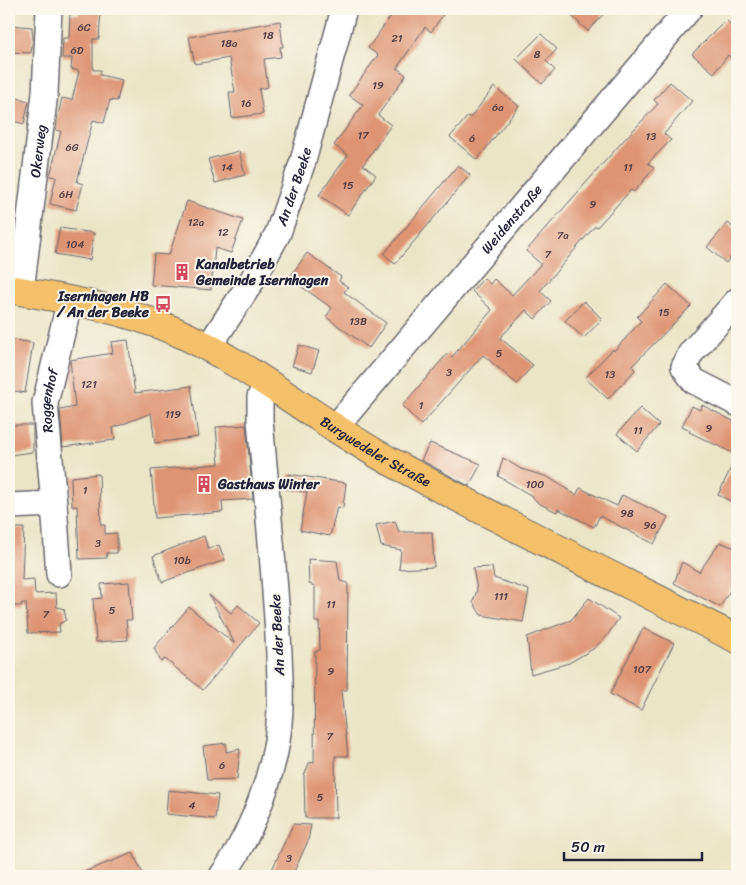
<svg xmlns="http://www.w3.org/2000/svg" width="746" height="885" viewBox="0 0 746 885" font-family="Sriracha,sans-serif">
<style>
.building{fill:#de9473}
.lines{fill:none;stroke-linecap:round;stroke-linejoin:round}
.minor-casing{stroke:#68666c;stroke-width:28}
.major-casing{stroke:#68666c;stroke-width:30}
.minor{stroke:#fff;stroke-width:25}
.major{stroke:#f4c16a;stroke-width:28}
.labels{text-anchor:middle;stroke-width:4;stroke-linejoin:round;paint-order:stroke}
.number-label{font-size:11px;fill:#513e49}
.street-label{font-size:14px;fill:#22223b;stroke:#fbf7ec}
.poi-label{font-size:14px;font-weight:bold;fill:#22223b;stroke:#fbf7ec;text-anchor:start}
</style>
<rect width="100%" height="100%" fill="#fbf7ec"/>
<filter id="ink" filterUnits="userSpaceOnUse"><feTurbulence type="fractalNoise" baseFrequency=".02" numOctaves="2"/><feDisplacementMap in="SourceGraphic" scale="10" xChannelSelector="R" yChannelSelector="G"/><feConvolveMatrix kernelMatrix="1 2 1 2 8 2 1 2 1" color-interpolation-filters="sRGB"/></filter>
<filter id="wash" filterUnits="userSpaceOnUse"><feTurbulence type="fractalNoise" baseFrequency=".0096" numOctaves="4" result="noise"/><feDisplacementMap in="SourceGraphic" scale="20" xChannelSelector="R" yChannelSelector="G"/><feGaussianBlur stdDeviation="1.12" result="paint"/><feColorMatrix in="noise" values="0 0 0 0 0 0 0 0 0 0 0 0 0 0 0 0 0 1.4 0 .05"/><feComposite in="paint" operator="in"/></filter>
<g filter="url(#wash)">
<rect width="100%" height="100%" fill="#ebe5c7"/>
<g id="blocks">
<g class="building">
<polygon points="79,9 101,9 99,39 93,39 93,70 101,70 100,75 122,80 117,101 110,100 104,123 93,120 77,182 83,184 76,210 50,204 56,177 50,176 61,131 56,130 57,120 62,98 72,100 79,71 71,69 72,58 62,58 63,38 69,38 70,14 79,14"/>
<polygon points="396,9 447,9 431,32 425,27 397,68 406,75 378,115 391,125 363,165 376,175 348,215 319,195 348,155 334,145 363,105 349,95 378,55 368,48"/>
<polygon points="564,9 608,9 588,31"/>
<polygon points="726,20 737,30 737,63 728,55 714,73 692,54"/>
<polygon points="280,21 283,47 280,47 281,57 264,59 268,87 259,89 263,114 232,118 229,92 235,92 229,58 195,64 189,37"/>
<polygon points="9,25 32,27 33,39 31,53 9,52"/>
<polygon points="541,34 557,49 546,61 555,70 542,84 516,59"/>
<polygon points="670,82 692,101 664,134 671,140 648,163 654,168 634,192 631,190 597,227 595,226 540,291 551,301 535,319 526,310 500,338 533,365 517,384 483,355 421,425 402,406 448,353 452,357 492,310 472,291 484,278 490,284 494,279 512,295 541,264 526,251 622,142 658,104 654,100"/>
<polygon points="494,87 519,106 477,160 450,137 468,116 470,118"/>
<polygon points="9,96 29,101 24,124 9,120"/>
<polygon points="239,151 245,175 215,183 208,159"/>
<polygon points="458,165 470,175 395,264 384,254"/>
<polygon points="187,201 243,220 231,253 215,248 211,290 151,285 154,254 169,255"/>
<polygon points="728,223 737,231 737,249 726,263 707,247"/>
<polygon points="60,228 94,233 90,260 55,254"/>
<polygon points="307,253 341,277 339,281 348,287 344,292 386,323 369,348 326,317 332,308 289,278"/>
<polygon points="667,284 691,306 632,366 635,370 608,399 585,378 613,349 614,351 641,321 637,317"/>
<polygon points="584,301 602,319 584,338 565,321"/>
<polygon points="9,339 33,343 25,393 9,390"/>
<polygon points="128,340 135,393 191,386 198,437 155,443 151,413 113,428 115,440 63,447 60,410 75,407 70,360 113,353 111,342"/>
<polygon points="299,345 319,351 312,372 292,366"/>
<polygon points="702,405 737,423 737,504 718,495 737,455 689,432 690,430 682,426 692,406 700,410"/>
<polygon points="640,408 659,425 637,451 617,434"/>
<polygon points="9,425 33,425 33,452 9,455"/>
<polygon points="246,425 253,499 222,501 223,512 155,518 151,470 219,464 216,427"/>
<polygon points="430,443 481,464 469,486 421,460"/>
<polygon points="503,458 521,469 548,477 576,495 580,488 617,506 622,495 668,517 654,544 600,516 594,527 558,509 557,512 538,503 532,496 498,476"/>
<polygon points="99,474 101,525 105,525 105,534 117,533 117,553 106,553 107,558 79,559 77,506 72,506 71,477"/>
<polygon points="289,474 346,483 343,508 337,507 330,536 300,530 307,492 287,489"/>
<polygon points="395,521 399,532 432,532 434,567 399,569 401,550 381,546 376,525"/>
<polygon points="9,528 24,528 22,580 34,579 35,594 56,593 57,607 64,609 66,620 59,624 60,632 28,633 26,603 22,603 21,606 9,606"/>
<polygon points="204,536 208,549 219,545 225,560 162,582 153,556"/>
<polygon points="720,542 737,549 737,579 720,607 674,583 682,562 699,572"/>
<polygon points="308,559 337,561 340,581 348,583 347,690 341,690 348,756 335,756 336,818 305,818 304,776 309,763 314,762 315,652 320,650 319,622 315,622 315,586 309,584"/>
<polygon points="492,567 494,578 529,590 523,622 481,615 473,602 477,590 473,568"/>
<polygon points="129,582 132,620 126,620 128,640 96,642 93,599 102,598 101,584"/>
<polygon points="209,595 231,613 238,605 259,623 203,690 165,659 161,662 154,648 189,607 235,644"/>
<polygon points="589,598 619,618 607,636 593,649 569,663 531,674 527,637 571,620"/>
<polygon points="643,628 674,643 641,710 610,694"/>
<polygon points="226,743 226,752 240,749 237,779 207,780 203,746"/>
<polygon points="168,790 218,795 215,819 166,814"/>
<polygon points="293,824 311,825 308,841 292,876 269,876"/>
<polygon points="133,853 144,876 77,876 76,875"/>
</g>
</g>
</g>
<g filter="url(#ink)">
<use href="#blocks" fill-opacity="0" stroke="#68666c" stroke-width="1"/>
<g class="lines">
<g class="minor-casing">
<g id="minor">
<path id="s1" d="M21 291 45 93 49 9"/>
<polyline points="737,301 691,353 684,367 694,381 737,403"/>
<path id="s2" d="M208 348 253 279 278 233 303 161 344 9"/>
<path id="s3" d="M334 429 689 9"/>
<polyline points="54,504 59,574"/>
<path id="s4" d="M9 506 54 504 45 403 70 300"/>
<path d="M222 876C247 841 266 794 275 752 283 714 280 673 278 635 274 563 266 491 260 420V397L266 384"/>
</g>
</g>
<g class="major-casing">
<g id="major">
<path id="s5" d="M9 289C65 299 122 308 175 331 252 365 320 424 395 464 507 525 623 581 737 639"/>
</g>
</g>
<use href="#minor" class="minor"/>
<use href="#major" class="major"/>
</g>
</g>
<defs>
<g id="building-bare" transform="scale(1.35)"><path d="M-4-6H4V6H1V3H-1V6H-4ZM-2.5-4.3h1.7v1.8h-1.7ZM.8-4.3h1.7v1.8H.8ZM-2.5-1h1.7V.8h-1.7ZM.8-1h1.7V.8H.8Z" fill="#d1495b" stroke="#fbf7ec" stroke-width="2.5" paint-order="stroke"/></g>
<g id="bus-bare" transform="scale(1.35)"><path d="M-5-6H5V4H4V6H2V4H-2V6H-4V4H-5ZM-3.5-4V0h7V-4ZM-3.5 1.2v1.5H-2V1.2ZM2 1.2v1.5H3.5V1.2Z" fill="#d1495b" stroke="#fbf7ec" stroke-width="2.5" paint-order="stroke"/></g>
</defs>
<g fill-rule="evenodd">
<use href="#building-bare" x="182" y="272"/>
<use href="#bus-bare" x="163" y="304"/>
<use href="#building-bare" x="204" y="484"/>
</g>
<g class="labels">
<g class="number-label">
<text x="84" y="31">6C</text>
<text x="268" y="39">18</text>
<text x="397" y="42">21</text>
<text x="229" y="47">18a</text>
<text x="77" y="54">6D</text>
<text x="537" y="58">8</text>
<text x="378" y="89">19</text>
<text x="246" y="107">16</text>
<text x="498" y="111">6a</text>
<text x="363" y="139">17</text>
<text x="651" y="140">13</text>
<text x="472" y="142">6</text>
<text x="72" y="151">6G</text>
<text x="227" y="171">14</text>
<text x="628" y="171">11</text>
<text x="348" y="189">15</text>
<text x="66" y="198">6H</text>
<text x="593" y="208">9</text>
<text x="196" y="226">12a</text>
<text x="223" y="236">12</text>
<text x="563" y="239">7a</text>
<text x="75" y="248">104</text>
<text x="548" y="258">7</text>
<text x="664" y="316">15</text>
<text x="358" y="325">13B</text>
<text x="499" y="357">5</text>
<text x="449" y="376">3</text>
<text x="610" y="378">13</text>
<text x="89" y="388">121</text>
<text x="421" y="409">1</text>
<text x="173" y="418">119</text>
<text x="709" y="432">9</text>
<text x="638" y="434">11</text>
<text x="535" y="488">100</text>
<text x="85" y="494">1</text>
<text x="627" y="517">98</text>
<text x="650" y="529">96</text>
<text x="98" y="547">3</text>
<text x="182" y="564">10b</text>
<text x="501" y="600">111</text>
<text x="331" y="608">11</text>
<text x="112" y="614">5</text>
<text x="46" y="618">7</text>
<text x="642" y="673">107</text>
<text x="331" y="675">9</text>
<text x="330" y="740">7</text>
<text x="222" y="769">6</text>
<text x="320" y="801">5</text>
<text x="192" y="809">4</text>
<text x="289" y="862">3</text>
</g>
<g class="street-label">
<text dy="5" stroke="none"><textPath href="#s1" startOffset="141">Okerweg</textPath></text>
<text dy="5" stroke="none"><textPath href="#s2" startOffset="184">An der Beeke</textPath></text>
<text dy="5" stroke="none"><textPath href="#s3" startOffset="275">Weidenstraße</textPath></text>
<text dy="5" stroke="none"><textPath href="#s4" startOffset="149">Roggenhof</textPath></text>
<text dy="5" stroke="none"><textPath href="#s5" startOffset="406">Burgwedeler Straße</textPath></text>
<text transform="translate(277 635) rotate(-93)" y="5">An der Beeke</text>
</g>
<g class="poi-label">
<text x="196" y="269">Kanalbetrieb<tspan x="196" dy="16">Gemeinde Isernhagen</tspan></text>
<text x="149" y="301" text-anchor="end">Isernhagen HB<tspan x="149" dy="16">/ An der Beeke</tspan></text>
<text x="218" y="489">Gasthaus Winter</text>
</g>
</g>
<rect width="746" height="885" fill="none" stroke="#fbf7ec" stroke-width="30"/>
<path d="M564 852v8h138v-8" fill="none" stroke="#22223b" stroke-width="2.5"/>
<text x="571" y="852" font-size="15" fill="#22223b" stroke="#fbf7ec" stroke-width="4" paint-order="stroke">50 m</text>
</svg>
